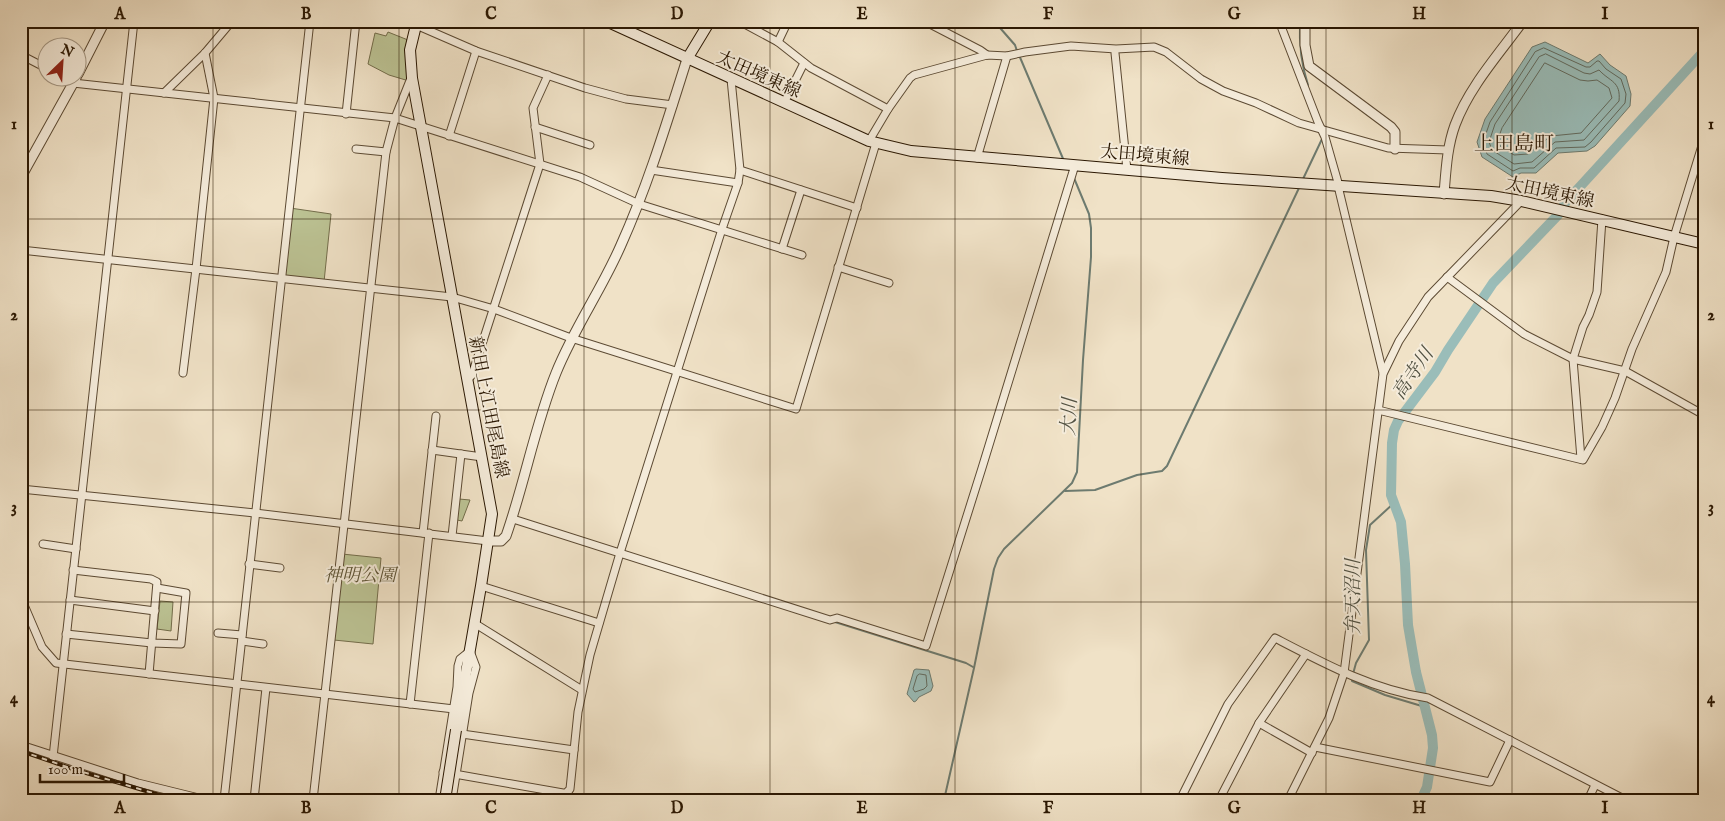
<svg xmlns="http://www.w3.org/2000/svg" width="1725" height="821" viewBox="0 0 1725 821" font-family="'IM FELL English','Noto Serif JP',serif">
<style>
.green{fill:#bcc394;stroke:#736d4b}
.water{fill:#9abdb9;stroke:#6d7b70}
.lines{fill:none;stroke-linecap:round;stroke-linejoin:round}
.shore{stroke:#626a5e;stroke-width:1}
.stream{stroke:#6d7b70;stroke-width:2}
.river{stroke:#9abdb9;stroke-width:10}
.minor-casing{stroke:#5c4a33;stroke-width:9}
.tertiary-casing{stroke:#5c4a33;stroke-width:11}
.secondary-casing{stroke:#2a1702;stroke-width:12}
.minor{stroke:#f5ecdb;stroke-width:7}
.tertiary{stroke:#f5ecdb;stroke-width:9}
.secondary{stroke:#f5ecdb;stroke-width:10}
.rail-casing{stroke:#2a1702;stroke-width:4}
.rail{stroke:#f5ecdb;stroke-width:2;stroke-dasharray:5.5;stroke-linecap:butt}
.secondary-bridge-casing{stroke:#2a1702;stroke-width:12;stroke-linecap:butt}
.secondary-bridge{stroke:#f5ecdb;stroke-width:10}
.grid{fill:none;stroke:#2a1702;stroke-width:1;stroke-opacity:0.55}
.labels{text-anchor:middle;stroke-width:4;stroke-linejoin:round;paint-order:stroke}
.street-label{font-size:18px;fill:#2a1702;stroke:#f5ecdb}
.park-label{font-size:18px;font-style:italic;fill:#5d5335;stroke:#f5ecdb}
.water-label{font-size:19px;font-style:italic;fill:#515142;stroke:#f5ecdb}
.quarter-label{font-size:20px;fill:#2a1702;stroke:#f5ecdb}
.neatline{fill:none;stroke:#2a1702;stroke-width:2}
.grid-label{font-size:16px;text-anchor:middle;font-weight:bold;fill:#2a1702}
</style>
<rect width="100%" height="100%" fill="#f0e2c7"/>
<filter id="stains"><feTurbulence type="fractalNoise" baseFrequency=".004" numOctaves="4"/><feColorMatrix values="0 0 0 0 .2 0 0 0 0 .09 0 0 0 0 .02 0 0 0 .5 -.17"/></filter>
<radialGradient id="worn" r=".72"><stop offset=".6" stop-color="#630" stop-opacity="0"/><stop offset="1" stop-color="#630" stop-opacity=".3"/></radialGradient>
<g class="green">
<polygon points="388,32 408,40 409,81 389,75 368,64 375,33 386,36"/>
<polygon points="290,208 331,214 324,282 283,278"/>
<polygon points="459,499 470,500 462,521 457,520"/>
<polygon points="342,554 381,558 373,644 334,640"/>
<polygon points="160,601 173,602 171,631 157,629"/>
</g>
<g class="water">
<polygon points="1545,42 1588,63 1600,54 1610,65 1626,76 1631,94 1630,106 1595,146 1587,151 1558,153 1536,173 1521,173 1513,177 1482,157 1477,142 1485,119 1532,47"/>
<polygon points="916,669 929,670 933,686 931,691 919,697 916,701 914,702 907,694 914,670"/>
</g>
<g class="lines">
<g class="shore">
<polygon points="1544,48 1586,67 1590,67 1597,61 1599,61 1606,69 1621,79 1626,94 1625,103 1591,142 1585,147 1556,148 1534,168 1520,168 1513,171 1487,154 1483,142 1490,122 1535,52"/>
<path d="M1546 54 1584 73 1590 74 1599 70C1610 82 1621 81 1619 101L1584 140 1555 142 1532 162 1514 164 1492 150 1489 142 1495 124 1539 57Z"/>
<polygon points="1545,63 1580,80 1588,81 1597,80 1609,88 1612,98 1581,133 1551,136 1528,154 1514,155 1499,145 1497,142 1502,128"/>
<polygon points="920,674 926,675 927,686 924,689 915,692 913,689 917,676"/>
</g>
<g class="stream">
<polyline points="994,21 1015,45 1017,51"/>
<path d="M1300 21C1299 44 1301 64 1308 85"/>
<polyline points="1019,55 1064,161"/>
<polyline points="1303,179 1322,139"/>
<polyline points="1065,491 1095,490 1137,475 1162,471 1167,466 1299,188"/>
<polyline points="835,622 966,663 973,667"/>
<polyline points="1353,674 1356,663 1369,640 1366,550 1370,525 1394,503"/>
<polyline points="1352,679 1352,681 1385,695 1425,707"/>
<polyline points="944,800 974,668 994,569 998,558 1004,549 1072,483 1077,472 1083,360 1091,257 1091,228 1089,214 1074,178"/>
</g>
<polyline class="river" points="1421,800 1427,787 1433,748 1432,735 1416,672 1408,625 1405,564 1401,522 1391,495 1392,443 1394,430 1398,421 1435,372 1448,350 1493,283 1558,215 1565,203 1704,51"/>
<g class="minor-casing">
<g id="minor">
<polyline points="407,21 476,51 585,88 626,99 673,105"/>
<polyline points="739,21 778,42 811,68 888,109"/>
<polyline points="924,21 980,50 987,55"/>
<polyline points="1279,21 1318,122 1325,137 1339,186"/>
<polyline points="21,33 26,21"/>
<polyline points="778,42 788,21"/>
<polyline points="1115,53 1127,170"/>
<polyline points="21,55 48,69"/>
<polyline points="64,78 73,83 395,118 580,177 639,204 802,255"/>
<polyline points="164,93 205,53 232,21"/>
<polyline points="784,103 804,63"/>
<polyline points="346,114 356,21"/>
<polyline points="535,127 590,145"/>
<polyline points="449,136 476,51"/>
<polyline points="869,141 888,109 910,78 914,75 987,55 1007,56 1025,52 1071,46 1116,49 1154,47 1166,52 1201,79 1223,91 1256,103 1299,123 1388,148 1448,150"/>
<polyline points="356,149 386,152"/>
<polyline points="977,158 1007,56"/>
<polyline points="651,170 738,183"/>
<polyline points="740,170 857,208"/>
<polyline points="1338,186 1383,373"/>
<polyline points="782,249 801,190"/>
<polyline points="21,250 452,297 494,309 571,338 796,409 876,143"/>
<polyline points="838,267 889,283"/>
<polyline points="1447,277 1524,334 1573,359 1625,371 1704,415"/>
<polyline points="183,373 196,269 214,98 205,53"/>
<polyline points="468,379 472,375 540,164 533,108 548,75"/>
<polyline points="1378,410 1583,460 1602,427 1615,398 1632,349 1666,272 1674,237 1704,139"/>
<polyline points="432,450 482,457"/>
<polyline points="1581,459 1573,359 1583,327 1589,315 1597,292 1602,219"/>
<polyline points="21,489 255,513 488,541"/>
<polyline points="513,519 830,620 837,618 926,646 982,468 1075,165"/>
<polyline points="423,533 436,416"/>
<polyline points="452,536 461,454"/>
<polyline points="43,544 76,549"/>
<polyline points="249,564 280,568"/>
<polyline points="73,570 151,579 157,582 149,674"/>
<polyline points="481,586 599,623"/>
<polyline points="21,598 42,647 56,663 454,709"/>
<polyline points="70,600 155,611"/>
<polyline points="474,623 582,690"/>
<polyline points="218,633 242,635"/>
<polyline points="66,634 152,643 181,644 186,593 157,588"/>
<polyline points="242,641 263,644"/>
<polyline points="410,704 429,533"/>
<polyline points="1259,723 1312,753"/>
<polyline points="462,734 574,750"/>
<polyline points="21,745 138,783 207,800"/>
<polyline points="1315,747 1490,782 1510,740"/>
<polyline points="53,757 134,21"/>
<polyline points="443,772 563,793 566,793 570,789 578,712 590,655 620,553 722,229 738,183 740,170 731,79"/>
<polyline points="568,792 569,800"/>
<polyline points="224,800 310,21"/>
<polyline points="254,800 266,688"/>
<polyline points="313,800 386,152 395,118 411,78"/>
<polyline points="439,800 457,687 458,666 460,659 470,651 476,667 469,693 452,800"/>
<path d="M1180 800 1228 704 1275 638C1323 663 1373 690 1428 698L1626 800"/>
<polyline points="1219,800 1259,723 1306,654"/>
<polyline points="1288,800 1329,718 1344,673 1383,374 1399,341 1428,297 1521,201"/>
<polyline points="1588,800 1595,785"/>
</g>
</g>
<g class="tertiary-casing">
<g id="tertiary">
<polyline points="1305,21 1305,45 1309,66 1391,127 1395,132 1395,149"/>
<polyline points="78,74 105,21"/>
<polyline points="21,177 76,78"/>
<path d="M1444 194C1446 170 1447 147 1455 125 1469 87 1499 54 1523 21"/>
<path d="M488 541H501L506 536C525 482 535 425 556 373 574 328 602 289 621 245 648 185 667 122 687 59"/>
</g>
</g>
<g class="secondary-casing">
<g id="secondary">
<polyline points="417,21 410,50 412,78 492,514 481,586 456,730"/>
<polyline points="606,21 869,141 911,151 1222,178 1491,196 1521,201 1704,244"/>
<polyline points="687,59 710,21"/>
</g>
</g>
<use href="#minor" class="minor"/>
<use href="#tertiary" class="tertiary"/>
<use href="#secondary" class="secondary"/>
<g class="rail-casing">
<polyline id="rail" points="21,751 73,769 176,800"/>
</g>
<use href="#rail" class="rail"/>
<g class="secondary-bridge-casing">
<polyline id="secondary-bridge" points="445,800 456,730"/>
</g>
<use href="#secondary-bridge" class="secondary-bridge"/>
</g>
<path class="grid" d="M213 21V800M399 21V800M584 21V800M770 21V800M955 21V800M1141 21V800M1326 21V800M1512 21V800M21 219H1704M21 410H1704M21 602H1704"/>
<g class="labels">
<g class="street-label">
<text transform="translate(759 74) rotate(24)" y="6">太田境東線</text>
<text transform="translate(1145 155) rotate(5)" y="6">太田境東線</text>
<text transform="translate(1550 192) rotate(12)" y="6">太田境東線</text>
<text transform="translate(489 407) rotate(79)" y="6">新田上江田尾島線</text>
</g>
<g class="park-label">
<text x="360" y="581">神明公園</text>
</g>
<g class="water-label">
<text transform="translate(1412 373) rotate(-56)" y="7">高寺川</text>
<text transform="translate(1068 417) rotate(-87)" y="7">大川</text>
<text transform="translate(1352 597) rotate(-90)" y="7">弁天沼川</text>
</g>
<g class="quarter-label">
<text x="1514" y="150">上田島町</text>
</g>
</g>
<rect width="1725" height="821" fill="none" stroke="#f0e2c7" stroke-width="55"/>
<g transform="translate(62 62) rotate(25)"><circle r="24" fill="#f5ecdb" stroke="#a49784"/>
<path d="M0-4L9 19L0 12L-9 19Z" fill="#8f2418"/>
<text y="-8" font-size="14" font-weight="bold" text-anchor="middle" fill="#2a1702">N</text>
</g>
<path d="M40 774v8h84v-8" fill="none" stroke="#2a1702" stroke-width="2.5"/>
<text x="48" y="774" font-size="15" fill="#2a1702" stroke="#f5ecdb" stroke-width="4" paint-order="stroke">100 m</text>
<rect x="28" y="28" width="1670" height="766" class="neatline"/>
<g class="grid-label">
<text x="120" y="19">A</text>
<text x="306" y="19">B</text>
<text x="491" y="19">C</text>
<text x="677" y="19">D</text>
<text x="862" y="19">E</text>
<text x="1048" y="19">F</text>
<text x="1234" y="19">G</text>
<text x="1419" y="19">H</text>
<text x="1605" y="19">I</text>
<text x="14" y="129">1</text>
<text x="1711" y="129">1</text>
<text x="14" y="320">2</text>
<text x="1711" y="320">2</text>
<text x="14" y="512">3</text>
<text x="1711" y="512">3</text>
<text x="14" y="703">4</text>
<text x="1711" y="703">4</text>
<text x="120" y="813">A</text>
<text x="306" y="813">B</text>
<text x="491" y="813">C</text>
<text x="677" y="813">D</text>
<text x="862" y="813">E</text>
<text x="1048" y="813">F</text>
<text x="1234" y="813">G</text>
<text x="1419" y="813">H</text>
<text x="1605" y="813">I</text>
</g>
<rect width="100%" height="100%" filter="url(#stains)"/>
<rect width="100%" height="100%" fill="url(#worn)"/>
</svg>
